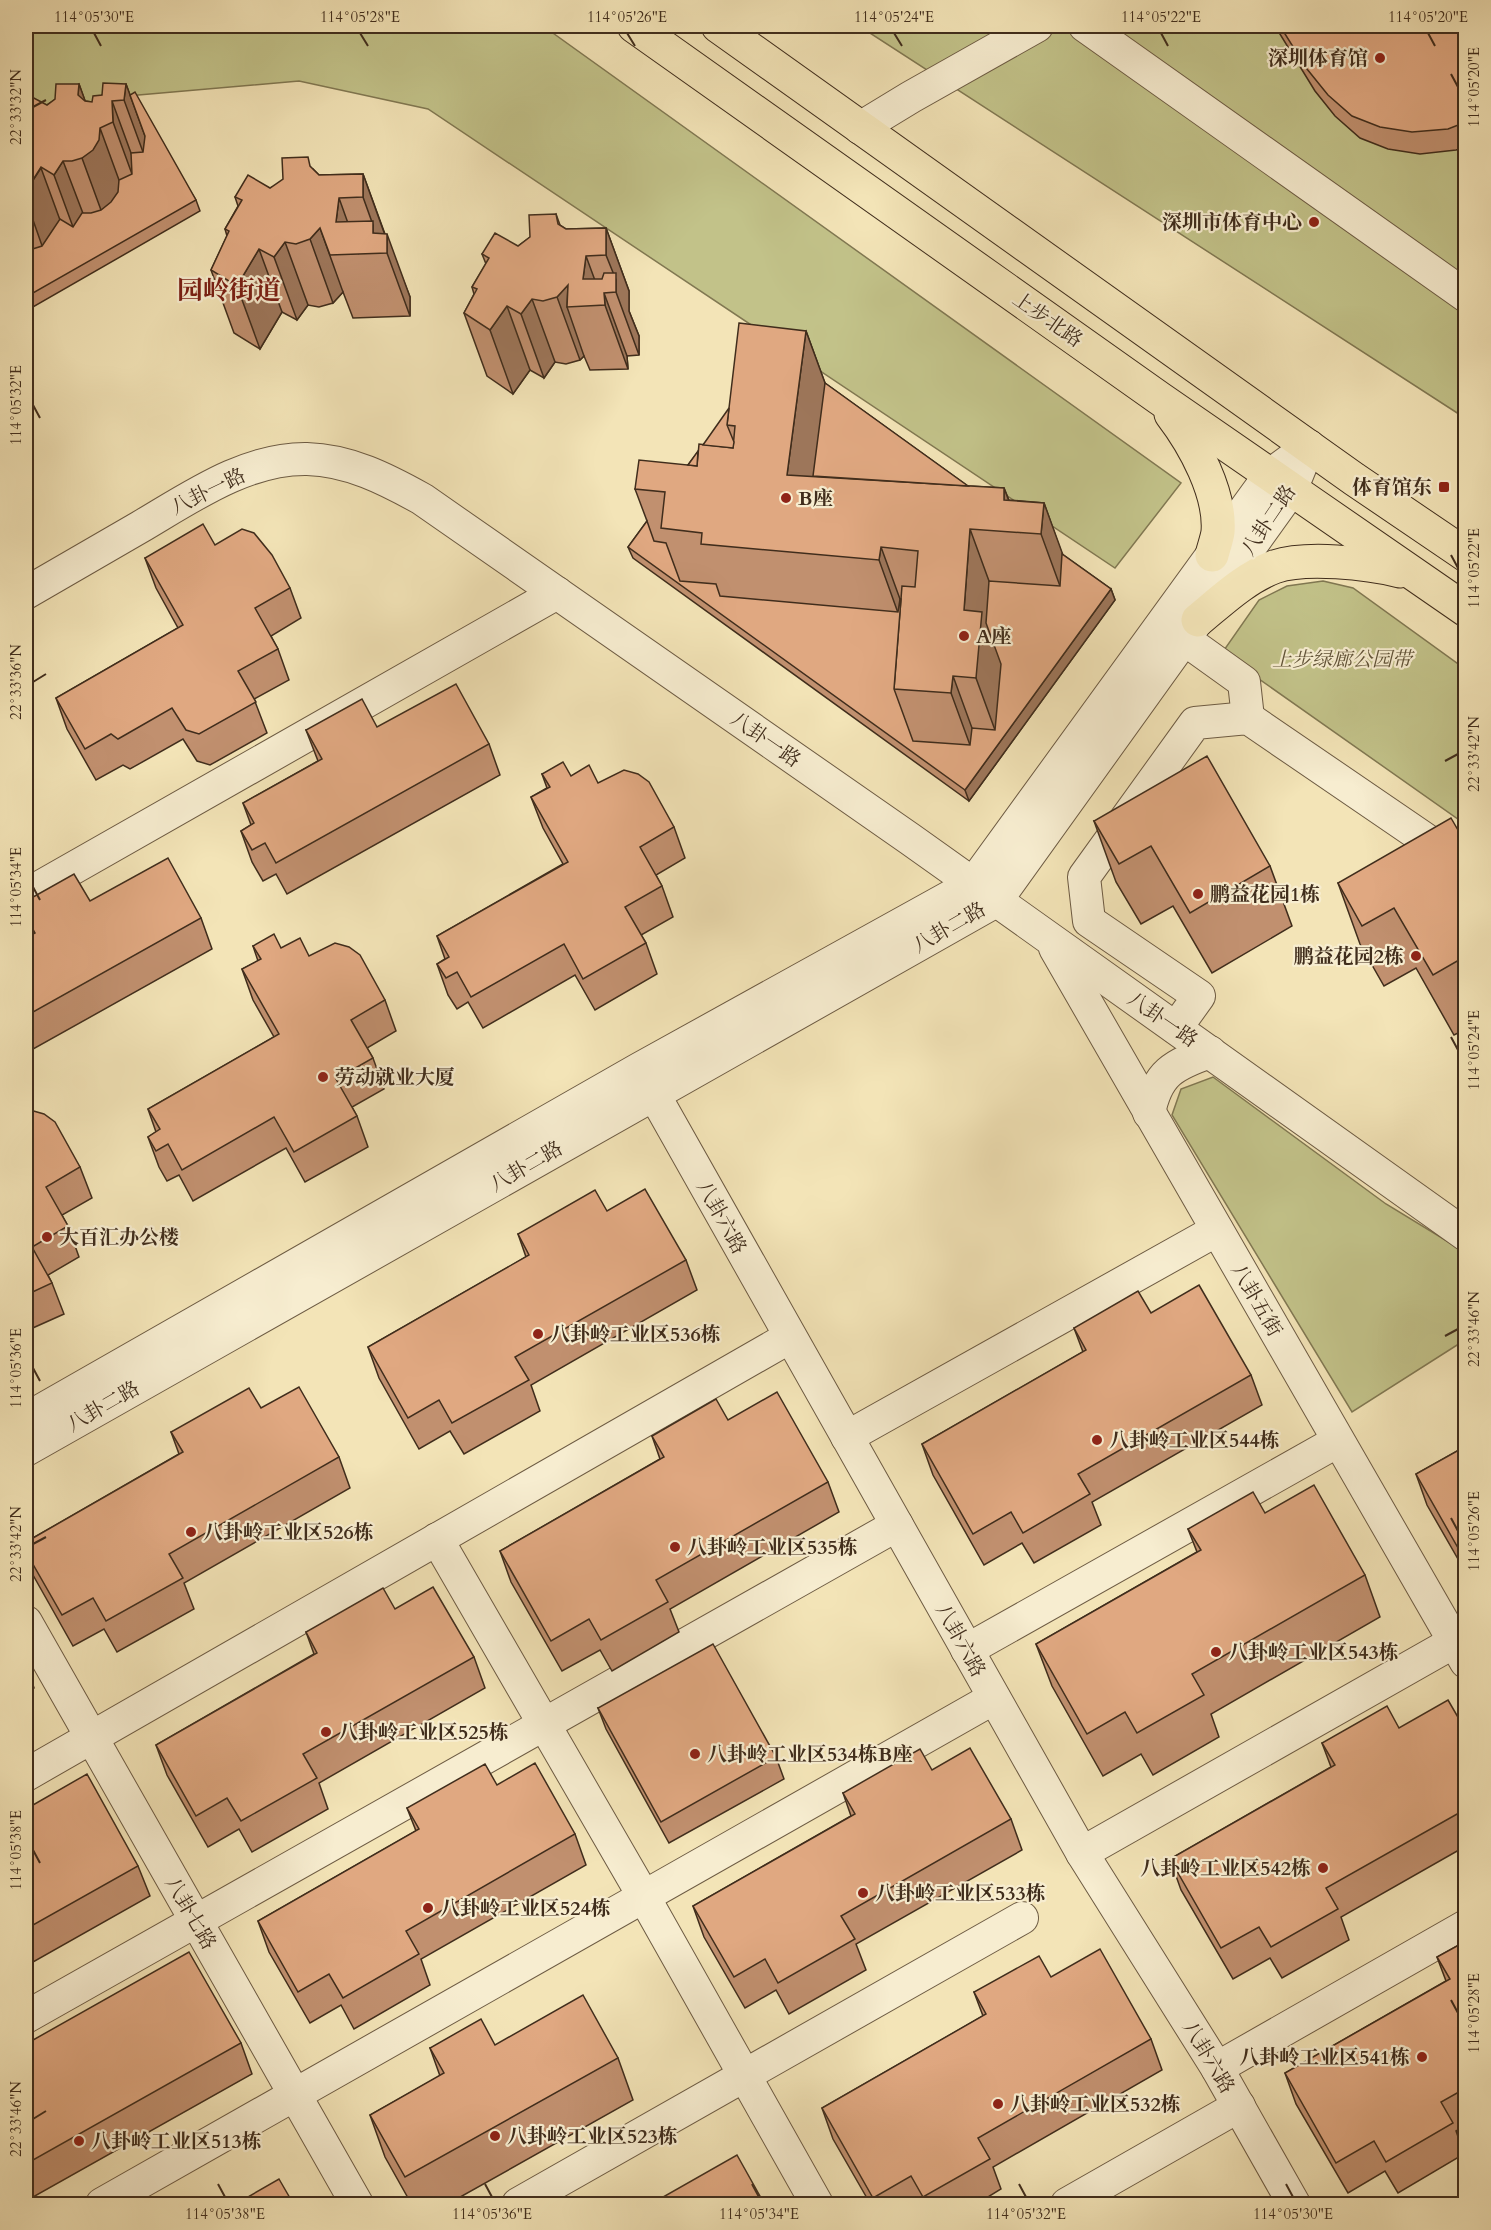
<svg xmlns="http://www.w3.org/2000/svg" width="1491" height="2230" viewBox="0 0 1491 2230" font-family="Cardo,'Noto Serif SC',serif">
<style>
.green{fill:#c2c289;stroke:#817852;stroke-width:1.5}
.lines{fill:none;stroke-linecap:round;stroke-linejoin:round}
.minor-casing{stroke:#6d5b43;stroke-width:34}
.major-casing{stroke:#402d1c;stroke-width:35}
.minor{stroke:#f7edd0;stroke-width:32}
.major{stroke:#f3e4b7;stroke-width:33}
.wall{fill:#c1906f;stroke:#402d1c;stroke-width:1.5}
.shaded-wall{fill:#9d765a;stroke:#402d1c;stroke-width:1.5}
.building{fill:#e0a881;stroke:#402d1c;stroke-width:1.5}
.ticks{fill:none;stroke:#402d1c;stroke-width:2}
.poi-dot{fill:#8f2418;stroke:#f7edd0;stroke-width:2}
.labels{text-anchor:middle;stroke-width:4.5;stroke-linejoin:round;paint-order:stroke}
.poi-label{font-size:20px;font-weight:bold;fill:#402d1c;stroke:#f7edd0;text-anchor:start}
.street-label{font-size:20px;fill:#402d1c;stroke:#f7edd0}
.park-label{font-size:20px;font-style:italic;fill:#605237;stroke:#f7edd0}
.district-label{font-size:26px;font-weight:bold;fill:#7a1f14;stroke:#f7edd0}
.neatline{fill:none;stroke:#402d1c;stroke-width:2}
.ticks-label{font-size:15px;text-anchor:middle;fill:#402d1c}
</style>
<rect width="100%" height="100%" fill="#f3e4b7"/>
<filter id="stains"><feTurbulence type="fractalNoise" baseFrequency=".00333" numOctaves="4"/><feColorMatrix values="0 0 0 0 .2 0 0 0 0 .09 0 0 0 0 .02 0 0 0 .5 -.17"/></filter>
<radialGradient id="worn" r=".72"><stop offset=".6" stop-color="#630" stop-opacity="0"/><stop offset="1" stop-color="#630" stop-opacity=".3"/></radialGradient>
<g class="green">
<polygon points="26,26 543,26 1181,483 1115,568 428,109 299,81 104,98 26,143"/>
<polygon points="859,26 1465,26 1465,418"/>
<polygon points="1323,581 1353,588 1465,669 1465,824 1222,653 1259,600 1287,586"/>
<polygon points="1213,1077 1386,1204 1465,1252 1465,1340 1352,1412 1172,1115 1181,1089"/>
</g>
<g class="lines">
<g class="minor-casing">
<g id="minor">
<polyline points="1085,26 1466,296"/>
<polyline points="860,128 911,97 1037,26"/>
<path d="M26 593C64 571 102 549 140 527 191 497 246 458 307 459 349 460 386 479 422 499L910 839 1466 1235"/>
<polyline points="1184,639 1244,682 1248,718"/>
<polyline points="26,895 557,593"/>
<polyline points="1055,948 1466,1662"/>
<polyline points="1176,1028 1199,996 1089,921 1084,877 1195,723 1248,718 1466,867"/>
<polyline points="643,1075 1082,1853 1217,2068 1294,2204"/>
<path d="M1149 1113C1157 1073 1173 1065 1210 1052"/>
<polyline points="26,1419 639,1069 973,884 1270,475 1292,459"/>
<polyline points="847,1437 1217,1230"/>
<polyline points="26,1450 996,901 1291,490 1309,446"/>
<polyline points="437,1539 644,1897 817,2204"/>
<polyline points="26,1622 357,2204"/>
<polyline points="967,1650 1338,1441"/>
<polyline points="26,1775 790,1337"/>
<polyline points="1082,1853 1454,1642"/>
<polyline points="26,2017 897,1525"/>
<polyline points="1217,2068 1466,1926"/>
<polyline points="102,2204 994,1698"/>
<polyline points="518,2204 1022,1918"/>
<polyline points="1067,2204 1239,2106"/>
</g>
</g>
<g class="major-casing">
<g id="major">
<polyline points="634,26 1159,398 1466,610"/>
<polyline points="718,26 1354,479 1466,555"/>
<path d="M1171 414C1194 444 1221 493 1218 532 1217 539 1214 547 1212 555"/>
<path d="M1198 620C1221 601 1245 578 1274 567 1305 556 1368 563 1400 571"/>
</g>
</g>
<use href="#minor" class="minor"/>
<use href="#major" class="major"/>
</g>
<g class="wall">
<polygon points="1275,26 1466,26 1466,147 1456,150 1420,154 1388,149 1360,138 1335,116 1315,91"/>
<polygon points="79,84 85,101 92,102 102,95 126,84 130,95 196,200 200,211 26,311 26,109 47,105"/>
<polygon points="313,169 319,175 363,174 385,234 410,297 410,316 353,318 343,292 333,303 319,307 308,305 297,320 282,312 260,349 234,333 211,270 227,236 225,229 238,206 235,197 270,188"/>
<polygon points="556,214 560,225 566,229 606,228 629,291 629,311 639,336 639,355 627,356 628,369 590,370 584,356 580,360 566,364 555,362 544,378 530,370 513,394 487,376 464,313 474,294 472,287 486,264 482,254 518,246 530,237"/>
<polygon points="806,331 825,383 968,486 1004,488 1009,500 1044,503 1062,554 1111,589 1115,600 969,801 633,558 628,547 647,521 635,489 688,465 703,445"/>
<polygon points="215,545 290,588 301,618 271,636 278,649 289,680 254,699 267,733 210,765 197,761 183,739 130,769 123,765 96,780 67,729 56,698 178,628 156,588 145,558"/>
<polygon points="377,727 489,744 500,775 287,894 276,874 263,881 252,862 241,831 251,825 243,803 318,761 306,730"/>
<polygon points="542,774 571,776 598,783 674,827 685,858 656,875 662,886 673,917 641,935 646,943 657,974 595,1010 575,975 483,1028 468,1002 457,1009 448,995 437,964 445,959 437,936 563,864 543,828 531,797 547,788"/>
<polygon points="1094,821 1270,866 1292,926 1212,973 1173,906 1141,924 1116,882"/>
<polygon points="1466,844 1466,1029 1454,1035 1416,968 1384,986 1360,944 1338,883"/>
<polygon points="26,901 90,901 201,918 212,949 26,1053 26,938 30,935 26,923"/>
<polygon points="253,946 281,948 309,956 385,1000 396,1031 367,1048 373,1058 384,1089 352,1107 357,1116 368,1147 305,1182 286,1148 193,1201 179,1175 167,1181 159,1167 148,1137 156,1132 148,1109 274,1037 253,1000 242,969 258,961"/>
<polygon points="26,1113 80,1167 92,1198 62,1215 68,1226 79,1257 48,1275 52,1283 64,1314 26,1331"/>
<polygon points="607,1211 686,1260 697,1290 531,1385 540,1411 464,1454 450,1431 419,1449 379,1378 368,1347 526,1257 518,1234"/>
<polygon points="1151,1313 1251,1375 1262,1405 1092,1502 1101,1525 1034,1563 1022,1543 984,1565 933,1475 922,1444 1083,1352 1074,1328"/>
<polygon points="261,1408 339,1457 350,1488 184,1583 194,1609 117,1652 104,1629 73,1646 33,1575 26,1556 26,1542 179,1454 171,1432"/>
<polygon points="728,1420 828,1482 839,1512 670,1609 679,1632 612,1671 600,1650 562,1671 511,1582 500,1551 660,1459 652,1436"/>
<polygon points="1466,1446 1466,1573 1427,1505 1416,1474"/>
<polygon points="1265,1513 1365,1575 1380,1617 1211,1714 1219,1737 1153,1775 1141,1754 1103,1776 1052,1686 1036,1644 1197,1552 1188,1529"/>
<polygon points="395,1609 474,1657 485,1688 319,1783 328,1809 252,1852 239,1829 208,1847 167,1775 156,1745 314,1654 306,1632"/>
<polygon points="26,1665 34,1688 26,1693"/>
<polygon points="598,1708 776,1757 784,1779 669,1843 606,1729"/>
<polygon points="1399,1728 1466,1731 1466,1846 1341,1917 1349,1940 1282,1978 1270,1958 1233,1979 1181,1890 1170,1859 1331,1767 1322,1743"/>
<polygon points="497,1785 575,1834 586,1865 421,1959 430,1985 354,2029 341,2005 310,2023 269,1952 258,1921 416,1831 407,1808"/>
<polygon points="843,1793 1011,1819 1022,1850 856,1944 866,1970 789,2014 776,1990 745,2008 704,1937 693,1906 851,1816"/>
<polygon points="26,1809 138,1866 150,1896 26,1966"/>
<polygon points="1466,1941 1466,2126 1456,2131 1464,2154 1398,2193 1385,2171 1348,2193 1296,2104 1285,2073 1446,1981 1437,1957"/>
<polygon points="1051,1977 1151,2039 1162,2070 993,2167 1001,2189 975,2205 871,2205 833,2139 822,2108 983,2016 974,1992"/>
<polygon points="241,2043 252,2074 26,2201 26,2044"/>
<polygon points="495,2045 618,2058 633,2100 446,2205 412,2205 385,2157 370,2115 440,2076 430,2048"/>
</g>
<g class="shaded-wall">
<polygon points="79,84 99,139 100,128 123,191 105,221 82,158 78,95"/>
<polygon points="126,84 149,147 147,163 124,100"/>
<polygon points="112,101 135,164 136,185 113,122"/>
<polygon points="63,161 87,224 77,238 54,175"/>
<polygon points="41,168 64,231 46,257 26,200 26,191"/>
<polygon points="363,174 386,238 373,233 373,225 363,197"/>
<polygon points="339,198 359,254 336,222"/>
<polygon points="320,228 343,292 333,303 310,239"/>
<polygon points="606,228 629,291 629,311 639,336 639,355 616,292 616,280 606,255"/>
<polygon points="387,234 410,297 410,316 387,253"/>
<polygon points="285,242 308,305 297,320 274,257"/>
<polygon points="259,249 282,312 260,349 237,286"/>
<polygon points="586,256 604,305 583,279"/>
<polygon points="568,285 567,307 584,356 580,360 557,297"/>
<polygon points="604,293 627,356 628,369 605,305"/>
<polygon points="532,299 555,362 544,378 521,314"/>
<polygon points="507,306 530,370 513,394 490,330"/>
<polygon points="806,331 829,394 811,527 787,475"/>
<polygon points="1004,488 1021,533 1004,500"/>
<polygon points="1044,503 1067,566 1064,597 1041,534"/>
<polygon points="970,529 993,592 1005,675 999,741 976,678 964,610"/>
<polygon points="881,547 904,610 902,624 879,560"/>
<polygon points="1111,589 1115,600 969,801 965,790"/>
<polygon points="953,676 976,739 974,756 951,693"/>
</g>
<g class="building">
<polygon points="1280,26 1466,26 1466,122 1448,129 1412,132 1380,127 1352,116 1328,95 1307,69"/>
<polygon points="103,83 126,84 124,100 112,101 113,122 100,128 99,140 93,150 82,158 72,161 63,161 54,175 41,167 26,191 26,109 32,97 47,105 55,99 56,84 79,84 78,95 85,101 92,102 93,96 102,95"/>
<polygon points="135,92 196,200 26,297 26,251 42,246 60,219 73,227 82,213 91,213 101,210 111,202 118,192 119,180 132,174 131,153 143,152 145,136 130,95"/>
<polygon points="308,157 310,166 319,175 363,174 363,197 339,198 336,222 373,221 373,233 387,234 387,253 330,255 320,228 310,239 296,244 285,242 274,257 259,249 237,286 211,270 229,231 225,229 242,200 235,197 248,175 270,188 283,179 282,158"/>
<polygon points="556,214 558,224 566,229 606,228 606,255 586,256 583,279 602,279 604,273 616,273 616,292 604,293 605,305 567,307 568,285 557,297 543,301 532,299 521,314 507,306 490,330 464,313 477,289 472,287 489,258 482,254 495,233 518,246 530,237 529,215"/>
<polygon points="739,323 806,331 787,475 1004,488 1004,500 1044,503 1041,534 970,529 964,610 982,612 976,678 953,676 951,693 894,689 902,586 915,587 918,551 881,547 879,560 701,544 702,533 661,528 665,492 635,489 639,460 697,466 699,444 733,448 735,426 727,425"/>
<polygon points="825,383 968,486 813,476"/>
<polygon points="729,408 727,425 734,442 733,448 703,445"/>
<polygon points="698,451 697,466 688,465"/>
<polygon points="647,521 654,541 666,543 680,581 716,584 720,596 898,612 900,599 901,599 894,689 913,741 970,745 972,728 995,730 1001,664 986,623 989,581 1060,586 1062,554 1111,589 965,790 628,547"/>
<polygon points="203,524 215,545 242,529 254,533 272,555 290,588 255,608 278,649 238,671 256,702 199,734 186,730 172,708 118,739 111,734 85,749 56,698 183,625 145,558"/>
<polygon points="456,684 489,744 276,863 265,843 252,850 241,831 254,823 243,803 322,759 306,730 362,699 377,727"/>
<polygon points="1207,756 1270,866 1190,913 1151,846 1119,864 1094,821"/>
<polygon points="563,762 571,776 589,765 598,783 624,770 638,774 649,782 674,827 640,847 662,886 625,907 646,943 583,979 564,944 471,997 457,972 446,978 437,964 449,957 437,936 568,862 531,797 550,787 542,774"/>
<polygon points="1451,818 1466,844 1466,956 1433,975 1394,908 1362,926 1338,883"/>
<polygon points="168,858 201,918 26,1016 26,938 35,933 26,917 26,901 74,874 90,901"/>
<polygon points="274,934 281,948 300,938 309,956 335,943 349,947 360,955 385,1000 351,1020 373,1058 336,1079 357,1116 294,1152 274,1117 182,1170 168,1144 156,1151 148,1137 160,1129 148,1109 279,1034 242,969 261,959 253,946"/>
<polygon points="30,1110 44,1114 55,1122 80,1167 46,1187 68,1226 32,1247 52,1283 26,1295 26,1113"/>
<polygon points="645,1189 686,1260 515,1357 529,1380 452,1423 439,1400 408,1418 368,1347 529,1255 518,1234 595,1190 607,1211"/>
<polygon points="1199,1285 1251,1375 1078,1474 1090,1494 1023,1533 1011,1512 973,1534 922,1444 1086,1350 1074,1328 1138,1291 1151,1313"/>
<polygon points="299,1387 339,1457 169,1554 183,1578 106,1621 93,1598 62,1615 26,1552 26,1542 183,1452 171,1432 249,1388 261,1408"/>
<polygon points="777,1392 828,1482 656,1580 668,1602 601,1640 589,1619 551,1641 500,1551 664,1457 652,1436 716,1399 728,1420"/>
<polygon points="1466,1446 1466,1562 1416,1474"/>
<polygon points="1314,1485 1365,1575 1192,1674 1204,1695 1137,1733 1125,1712 1087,1734 1036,1644 1201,1550 1188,1529 1253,1492 1265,1513"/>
<polygon points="433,1587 474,1657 303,1754 317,1778 241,1821 227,1798 196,1816 156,1745 317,1653 306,1632 383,1588 395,1609"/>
<polygon points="713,1644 776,1757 661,1822 598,1708"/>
<polygon points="1448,1700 1466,1731 1466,1809 1326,1888 1338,1909 1271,1947 1259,1927 1221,1948 1170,1859 1335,1765 1322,1743 1387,1706 1399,1728"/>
<polygon points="970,1748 1011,1819 841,1916 855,1939 778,1983 765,1959 734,1977 693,1906 855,1814 843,1793 920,1749 932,1770"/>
<polygon points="535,1763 575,1834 406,1931 419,1954 343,1998 329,1974 298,1992 258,1921 419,1829 407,1808 485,1764 497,1785"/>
<polygon points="87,1774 138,1866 26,1929 26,1809"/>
<polygon points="1466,1941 1466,2088 1441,2102 1453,2123 1386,2162 1374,2141 1336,2163 1285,2073 1450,1979 1437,1957"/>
<polygon points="1100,1949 1151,2039 978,2138 990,2159 923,2197 911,2176 873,2198 822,2108 986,2014 974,1992 1039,1956 1051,1977"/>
<polygon points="189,1952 241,2043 26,2164 26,2044"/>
<polygon points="583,1995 618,2058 405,2177 370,2115 444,2073 430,2048 481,2019 495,2045"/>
<polygon points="737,2155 765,2205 649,2205"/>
<polygon points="279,2179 294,2205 234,2205"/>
</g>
<path class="ticks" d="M94 33 101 46M360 33 368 46M627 33 635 46M894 33 902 46M1161 33 1168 46M1428 33 1435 46M1451 74 1458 87M33 107 46 100M33 405 40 418M1451 555 1458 568M33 682 46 674M1445 761 1458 754M33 887 40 900M1451 1037 1458 1050M1445 1336 1458 1329M33 1368 40 1381M1451 1518 1458 1531M33 1544 46 1537M33 1850 40 1863M1451 2000 1458 2013M33 2119 46 2111M218 2184 225 2197M485 2184 492 2197M752 2184 759 2197M1019 2184 1026 2197M1286 2184 1293 2197"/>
<g class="poi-dot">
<circle cx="1380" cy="58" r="6"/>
<circle cx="1314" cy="222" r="6"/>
<rect x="1438" y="481" width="12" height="12" rx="3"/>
<circle cx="786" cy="498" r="6"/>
<circle cx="964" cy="636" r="6"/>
<circle cx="1198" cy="894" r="6"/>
<circle cx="1416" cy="956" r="6"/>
<circle cx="323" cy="1077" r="6"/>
<circle cx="47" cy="1237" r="6"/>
<circle cx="538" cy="1334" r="6"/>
<circle cx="1097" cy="1440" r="6"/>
<circle cx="191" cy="1532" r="6"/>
<circle cx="675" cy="1547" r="6"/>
<circle cx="1216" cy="1652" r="6"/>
<circle cx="326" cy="1732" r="6"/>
<circle cx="695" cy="1754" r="6"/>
<circle cx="1323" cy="1868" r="6"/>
<circle cx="863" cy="1893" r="6"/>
<circle cx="428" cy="1908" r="6"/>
<circle cx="1422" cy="2057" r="6"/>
<circle cx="998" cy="2104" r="6"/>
<circle cx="495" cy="2136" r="6"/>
<circle cx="79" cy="2141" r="6"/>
</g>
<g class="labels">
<g class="poi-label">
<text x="1368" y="65" text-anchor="end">深圳体育馆</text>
<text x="1302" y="229" text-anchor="end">深圳市体育中心</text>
<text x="1432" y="494" text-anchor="end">体育馆东</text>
<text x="798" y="505">B座</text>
<text x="976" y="643">A座</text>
<text x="1210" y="901">鹏益花园1栋</text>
<text x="1404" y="963" text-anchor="end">鹏益花园2栋</text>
<text x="335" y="1084">劳动就业大厦</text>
<text x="59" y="1244">大百汇办公楼</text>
<text x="550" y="1341">八卦岭工业区536栋</text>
<text x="1109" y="1447">八卦岭工业区544栋</text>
<text x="203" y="1539">八卦岭工业区526栋</text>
<text x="687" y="1554">八卦岭工业区535栋</text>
<text x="1228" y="1659">八卦岭工业区543栋</text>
<text x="338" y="1739">八卦岭工业区525栋</text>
<text x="707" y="1761">八卦岭工业区534栋B座</text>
<text x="1311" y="1875" text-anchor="end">八卦岭工业区542栋</text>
<text x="875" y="1900">八卦岭工业区533栋</text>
<text x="440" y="1915">八卦岭工业区524栋</text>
<text x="1410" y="2064" text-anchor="end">八卦岭工业区541栋</text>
<text x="1010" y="2111">八卦岭工业区532栋</text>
<text x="507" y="2143">八卦岭工业区523栋</text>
<text x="91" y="2148">八卦岭工业区513栋</text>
</g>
<g class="street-label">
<text transform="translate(1048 319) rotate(35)" y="7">上步北路</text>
<text transform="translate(208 491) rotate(-26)" y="7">八卦一路</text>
<text transform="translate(1268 520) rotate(-56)" y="7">八卦二路</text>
<text transform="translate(766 739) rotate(35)" y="7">八卦一路</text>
<text transform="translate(949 927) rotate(-30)" y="7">八卦二路</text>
<text transform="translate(1163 1019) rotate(35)" y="7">八卦一路</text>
<text transform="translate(526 1166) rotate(-30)" y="7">八卦二路</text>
<text transform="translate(722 1217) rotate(61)" y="7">八卦六路</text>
<text transform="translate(1257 1300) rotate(60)" y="7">八卦五街</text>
<text transform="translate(103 1406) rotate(-30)" y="7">八卦二路</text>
<text transform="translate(961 1640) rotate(61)" y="7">八卦六路</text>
<text transform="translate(191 1913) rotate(60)" y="7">八卦七路</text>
<text transform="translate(1209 2057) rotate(59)" y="7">八卦六路</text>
</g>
<g class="park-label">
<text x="1342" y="666">上步绿廊公园带</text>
</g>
<g class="district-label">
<text x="229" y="299">园岭街道</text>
</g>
</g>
<rect width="1491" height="2230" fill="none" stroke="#f3e4b7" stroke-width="66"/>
<rect x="33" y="33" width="1425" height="2164" class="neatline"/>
<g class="ticks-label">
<text x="94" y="22">114°05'30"E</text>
<text x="360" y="22">114°05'28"E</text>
<text x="627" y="22">114°05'26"E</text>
<text x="894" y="22">114°05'24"E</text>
<text x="1161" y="22">114°05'22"E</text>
<text x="1428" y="22">114°05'20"E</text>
<text transform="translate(1474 87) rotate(-90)" y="5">114°05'20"E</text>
<text transform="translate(16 107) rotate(-90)" y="5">22°33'32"N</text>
<text transform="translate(16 405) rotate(-90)" y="5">114°05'32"E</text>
<text transform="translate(1474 568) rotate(-90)" y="5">114°05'22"E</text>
<text transform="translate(16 682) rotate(-90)" y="5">22°33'36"N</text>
<text transform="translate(1474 754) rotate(-90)" y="5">22°33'42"N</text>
<text transform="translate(16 887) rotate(-90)" y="5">114°05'34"E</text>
<text transform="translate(1474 1050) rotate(-90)" y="5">114°05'24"E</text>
<text transform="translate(1474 1329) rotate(-90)" y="5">22°33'46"N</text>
<text transform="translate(16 1368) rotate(-90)" y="5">114°05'36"E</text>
<text transform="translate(1474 1531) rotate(-90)" y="5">114°05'26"E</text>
<text transform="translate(16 1544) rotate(-90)" y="5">22°33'42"N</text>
<text transform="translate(16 1850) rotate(-90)" y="5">114°05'38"E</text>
<text transform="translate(1474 2013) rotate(-90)" y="5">114°05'28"E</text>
<text transform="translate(16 2119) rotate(-90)" y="5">22°33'46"N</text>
<text x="225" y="2219">114°05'38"E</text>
<text x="492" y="2219">114°05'36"E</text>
<text x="759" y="2219">114°05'34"E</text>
<text x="1026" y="2219">114°05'32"E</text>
<text x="1293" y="2219">114°05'30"E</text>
</g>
<rect width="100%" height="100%" filter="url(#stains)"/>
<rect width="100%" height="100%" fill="url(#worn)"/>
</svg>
